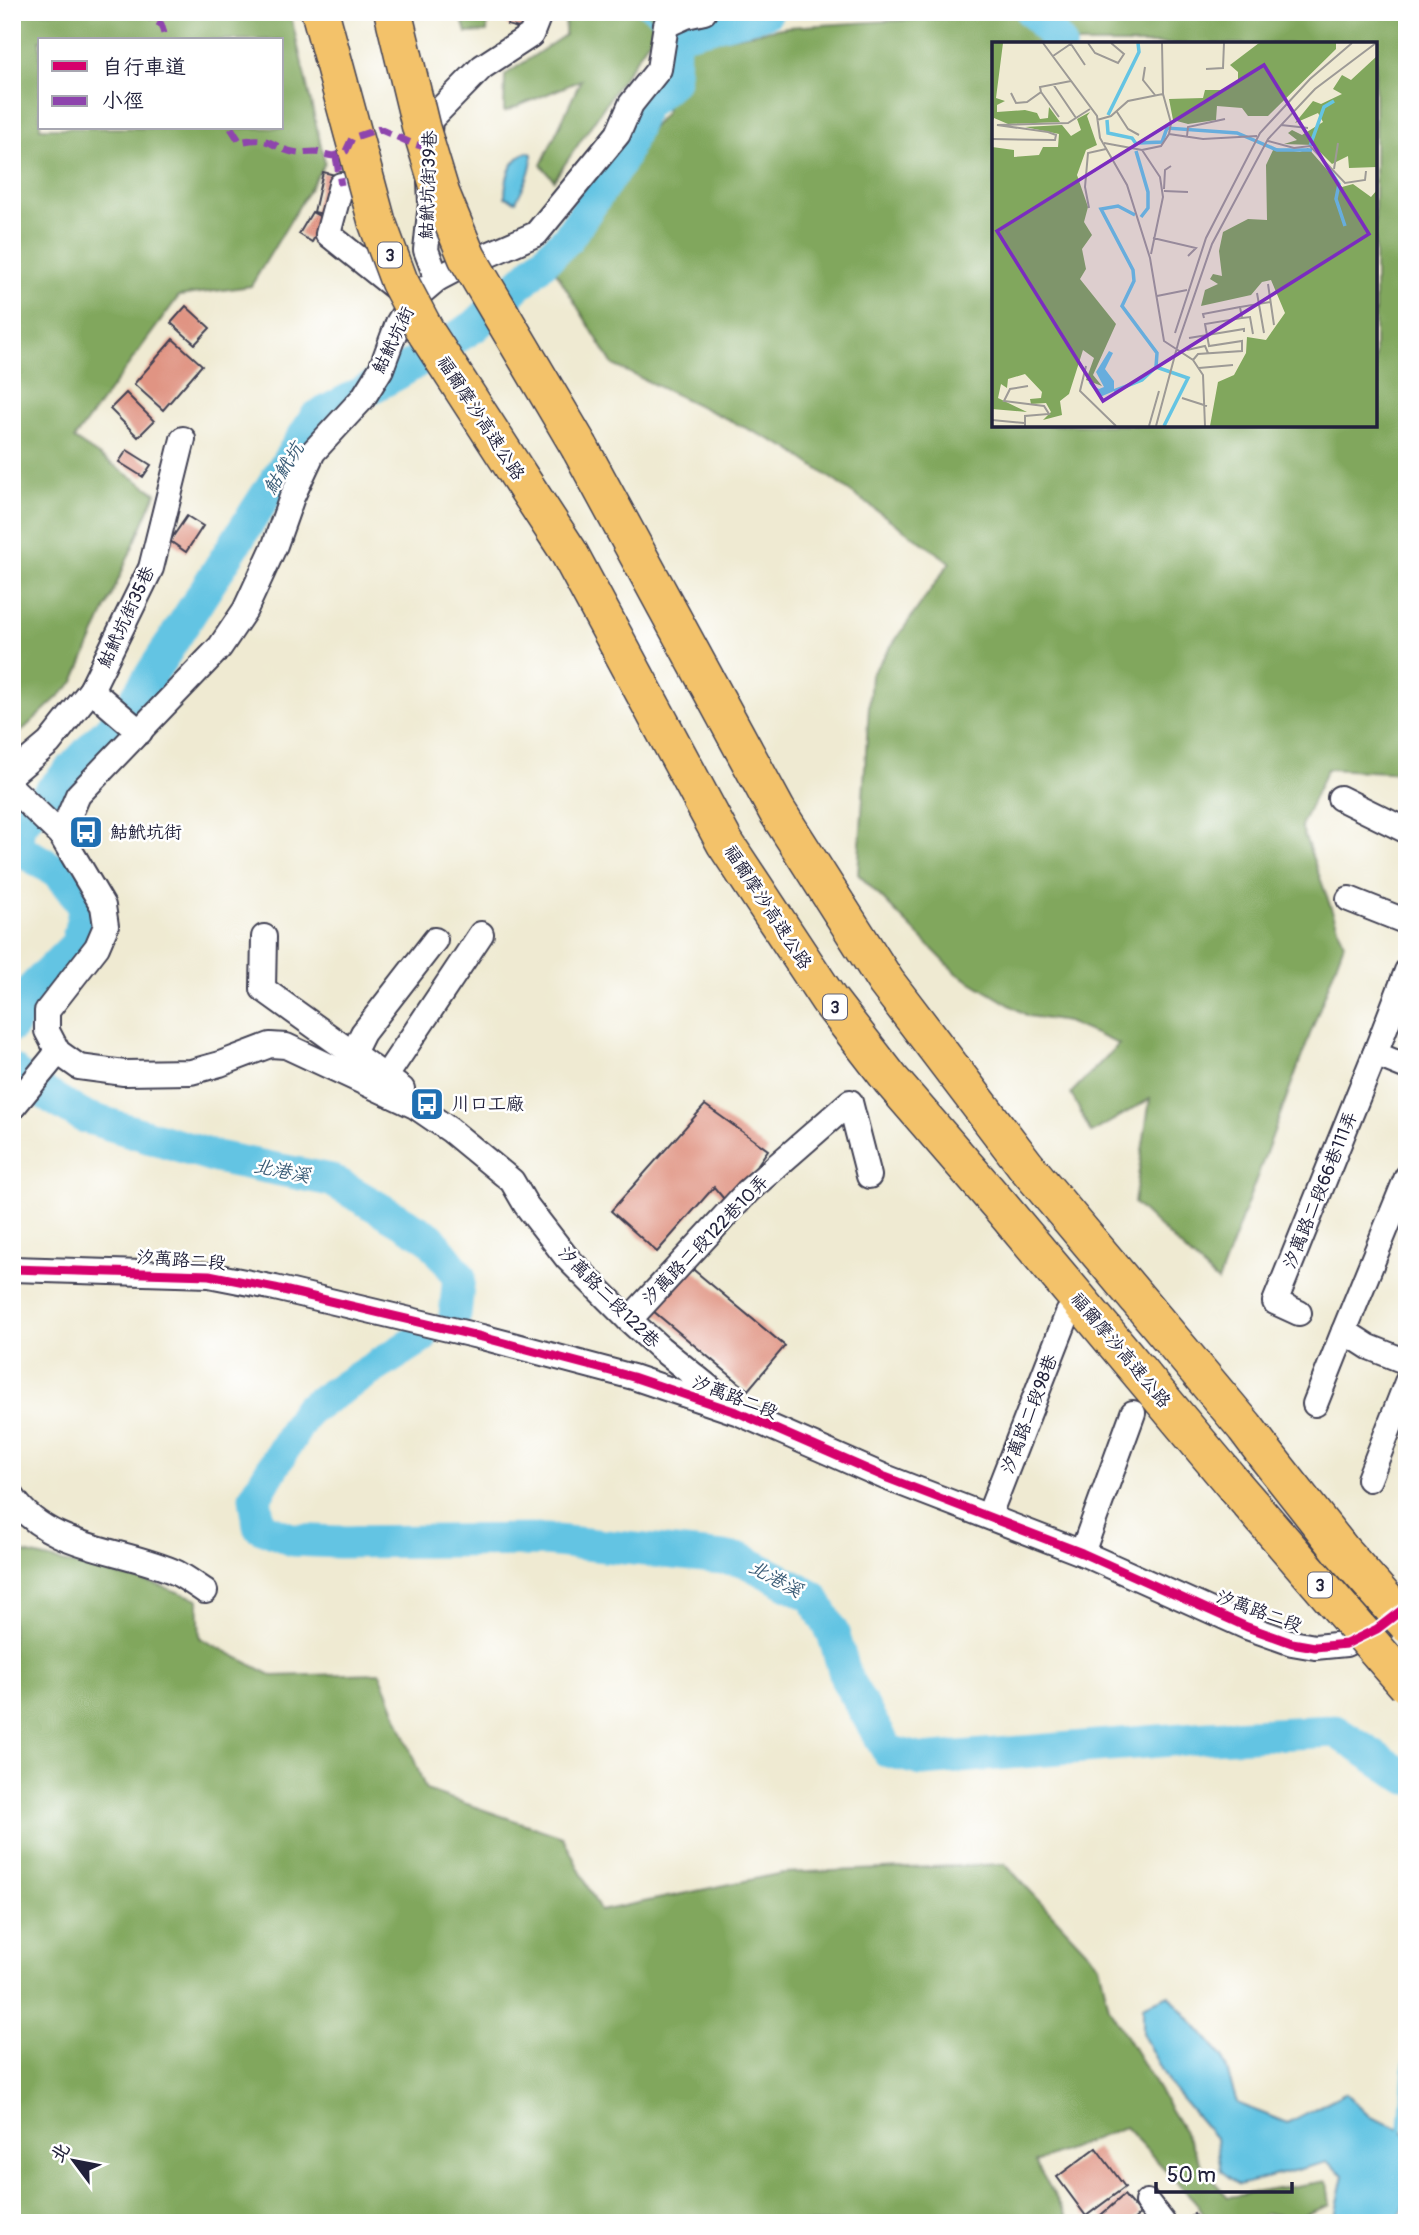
<svg xmlns="http://www.w3.org/2000/svg" width="1419" height="2235" viewBox="0 0 1419 2235" font-family="Pangolin,'LXGW WenKai TC',sans-serif">
<style>
.forest{fill:#81a75d;stroke:#52644c;stroke-width:2;fill-rule:evenodd}
.water{fill:#64c4e3;stroke:#43738f;stroke-width:2}
.lines{fill:none;stroke-linecap:round;stroke-linejoin:round}
.stream{stroke:#64c4e3;stroke-width:5}
.river{stroke:#64c4e3;stroke-width:33}
.building{fill:#e09483}
.minor-casing{stroke:#414052;stroke-width:28}
.highway-casing{stroke:#414052;stroke-width:40}
.minor{stroke:#fff;stroke-width:24}
.highway{stroke:#f3c26a;stroke-width:37}
.highway-bridge-casing{stroke:#414052;stroke-width:40;stroke-linecap:butt}
.highway-bridge{stroke:#f3c26a;stroke-width:37}
.quiet{stroke:#8e44ad;stroke-width:7;stroke-dasharray:14 7;stroke-linecap:butt}
.cycleway-casing{stroke:#fff;stroke-width:13}
.cycleway{stroke:#d6006c;stroke-width:9}
.labels{text-anchor:middle;stroke-width:5;stroke-linejoin:round;paint-order:stroke}
.shield{fill:#fff;stroke:#646476;stroke-width:2}
.shield-label{font-size:16px;font-weight:bold;fill:#22223b}
.street-label{font-size:18px;fill:#22223b;stroke:#fff}
.poi-label{font-size:18px;fill:#22223b;stroke:#fff;text-anchor:start}
.water-label{font-size:19px;font-style:italic;fill:#395b76;stroke:#fff}
.inset-river{fill:none;stroke:#64c4e3;stroke-width:3.5}
.inset-road{fill:none;stroke:#9d9a96;stroke-width:2}
.view{fill:#7b2cbf;fill-opacity:0.15;stroke:#7b2cbf;stroke-width:3.5}
.inset-edge{fill:none;stroke:#22223b;stroke-width:3.5}
</style>
<rect width="100%" height="100%" fill="#fff"/>
<filter id="ink" filterUnits="userSpaceOnUse"><feTurbulence type="fractalNoise" baseFrequency=".0143" numOctaves="2"/><feDisplacementMap in="SourceGraphic" scale="14" xChannelSelector="R" yChannelSelector="G"/><feConvolveMatrix kernelMatrix="1 2 1 2 8 2 1 2 1" color-interpolation-filters="sRGB"/></filter>
<filter id="wash" filterUnits="userSpaceOnUse"><feTurbulence type="fractalNoise" baseFrequency=".00686" numOctaves="4" result="noise"/><feDisplacementMap in="SourceGraphic" scale="28" xChannelSelector="R" yChannelSelector="G"/><feGaussianBlur stdDeviation="1.57" result="paint"/><feColorMatrix in="noise" values="0 0 0 0 0 0 0 0 0 0 0 0 0 0 0 0 0 1.4 0 .05"/><feComposite in="paint" operator="in"/></filter>
<g filter="url(#wash)">
<rect width="100%" height="100%" fill="#efead2"/>
<g class="forest">
<path d="M12 12H290L325 163 251 286 179 296 74 439 156 493 74 682 12 740ZM40 40H282V128H40Z"/>
<polygon points="460,12 488,12 487,32 466,33"/>
<polygon points="566,12 668,12 554,180 541,165 581,80 504,112 505,75 565,35"/>
<path d="M982 12H1407V773L1327 769 1301 826 1344 943 1218 1282 1134 1203 1150 1099 1091 1133 1071 1093 1119 1044 1067 1022 1028 1016 956 973 858 874 871 675 950 562 788 448 613 365 544 252 666 112 672 48 787 27 973 16ZM994 44H1375V425H994Z"/>
<polygon points="12,1550 155,1584 198,1599 200,1638 273,1676 380,1673 426,1790 563,1837 600,1911 783,1873 1005,1864 1099,1964 1109,2008 1190,2142 1204,2171 1228,2197 1327,2181 1330,2205 1295,2218 1267,2213 1251,2223 1209,2223 1195,2201 1125,2127 1035,2162 1071,2223 12,2223"/>
</g>
<g class="water">
<path d="M527 152 532 154C532 171 524 186 516 201L505 197C505 179 510 160 527 152Z"/>
<polygon points="1169,1995 1223,2057 1237,2103 1287,2123 1345,2093 1370,2117 1401,2129 1407,2135 1407,2203 1396,2223 1325,2223 1335,2216 1344,2175 1327,2162 1239,2185 1221,2171 1216,2139 1169,2084 1143,2035 1143,2006"/>
</g>
<g class="lines">
<g class="stream">
<polyline points="639,12 660,26"/>
<polyline points="1401,2129 1407,2038"/>
</g>
<g class="river">
<polyline points="1032,12 1038,17 1060,44"/>
<polyline points="12,1026 28,993 77,944 85,907 58,872 16,847 19,825 131,706 316,417 397,374 475,326 567,239 621,160 644,105 673,80 674,35 767,12"/>
<polyline points="12,1070 20,1078"/>
<polyline points="44,1093 82,1116 216,1157 331,1180 430,1238 459,1276 455,1315"/>
<polyline points="421,1338 307,1410 255,1497 259,1526 293,1540 338,1542 546,1540 743,1560 813,1597 833,1633 847,1680 888,1751 922,1760 1209,1737 1335,1731 1407,1778"/>
</g>
</g>
<g id="blocks">
<g class="building">
<polygon points="502,12 527,12 523,29 507,25 509,15"/>
<polygon points="323,172 335,175 327,215 314,212"/>
<polygon points="312,212 325,219 312,242 299,234"/>
<polygon points="186,306 210,328 195,344 171,323"/>
<polygon points="173,339 202,365 163,410 134,384"/>
<polygon points="126,393 154,421 138,437 110,409"/>
<polygon points="127,450 151,465 143,477 119,462"/>
<polygon points="187,516 203,526 186,552 170,541"/>
<polygon points="705,1105 768,1150 729,1205 714,1187 657,1252 611,1211"/>
<polygon points="689,1266 785,1346 748,1390 652,1310"/>
<polygon points="1096,2148 1125,2187 1086,2216 1057,2177"/>
<polygon points="1124,2195 1140,2214 1130,2223 1107,2223 1101,2215"/>
<polygon points="1194,2214 1200,2223 1181,2223"/>
</g>
</g>
</g>
<g filter="url(#ink)">
<use href="#blocks" fill-opacity="0" stroke="#414052" stroke-width="2"/>
<g class="lines">
<g class="minor-casing">
<g id="minor">
<polyline points="428,144 430,120 482,67 531,35 540,12"/>
<polyline points="430,181 431,203 426,250 437,279"/>
<polyline points="341,185 328,234 403,294"/>
<polyline points="140,732 91,690 151,568 183,439"/>
<polyline points="12,774 49,743 91,690"/>
<polyline points="12,788 61,835 103,906 106,926 97,947 47,1011 47,1031 58,1052 79,1067 124,1073 191,1072 220,1064 270,1045 286,1046 415,1106 450,1130 512,1181 526,1205 567,1258 629,1320 660,1348 728,1403"/>
<polyline points="1340,798 1407,831"/>
<polyline points="61,835 78,795 220,647 245,610 275,545 292,497 313,452 363,398 381,369 398,323 411,301 437,279 458,268 536,234 618,134 631,104 659,69 666,25 686,16 704,12"/>
<polyline points="1349,899 1407,922"/>
<polyline points="264,937 263,989 402,1089"/>
<polyline points="1407,971 1375,1054 1407,1067"/>
<polyline points="353,1053 363,1033 435,940"/>
<polyline points="386,1076 481,934"/>
<polyline points="12,1108 58,1052"/>
<polyline points="1407,1177 1344,1331 1369,1347 1407,1362"/>
<polyline points="12,1269 209,1275 275,1288 482,1337 633,1377 739,1413 885,1477 1082,1553 1247,1627 1292,1643 1315,1647 1346,1644 1377,1629 1407,1606"/>
<polyline points="1299,1313 1275,1302 1375,1054"/>
<polyline points="629,1320 748,1191 850,1102 869,1176"/>
<polyline points="1315,1404 1344,1331"/>
<polyline points="1369,1479 1407,1382"/>
<path d="M12 1496C47 1550 123 1548 177 1573 186 1578 196 1585 205 1591"/>
<polyline points="989,1515 1068,1313"/>
<polyline points="1082,1553 1133,1413"/>
<polyline points="1147,2202 1163,2223"/>
</g>
</g>
<g class="highway-casing">
<g id="highway">
<polyline points="580,448 777,811 886,982 1026,1166 1245,1427 1266,1455"/>
<polyline points="517,473 568,551 725,843 829,1000 891,1080 1001,1207 1234,1485"/>
</g>
</g>
<use href="#minor" class="minor"/>
<use href="#highway" class="highway"/>
<g class="highway-bridge-casing">
<g id="highway-bridge">
<polyline points="320,12 377,222 399,281 427,334 517,473"/>
<polyline points="393,12 421,128 441,194 467,257 580,448"/>
<polyline points="1266,1455 1341,1550 1407,1624"/>
<polyline points="1234,1485 1407,1685"/>
</g>
</g>
<use href="#highway-bridge" class="highway-bridge"/>
<g class="quiet">
<polyline points="139,12 161,24 166,40"/>
<path d="M231 128 240 142C273 134 272 150 298 153 303 153 309 152 315 152 330 154 330 160 346 151L352 138 379 129 411 143 428 148"/>
<polyline points="336,157 341,185"/>
</g>
<g class="cycleway-casing">
<polyline id="cycleway" points="12,1269 209,1275 275,1288 482,1337 633,1377 739,1413 885,1477 1082,1553 1247,1627 1292,1643 1315,1647 1346,1644 1377,1629 1407,1606"/>
</g>
<use href="#cycleway" class="cycleway"/>
</g>
</g>
<defs>
<g id="bus-square" transform="scale(1.75)"><rect x="-9" y="-9" width="18" height="18" rx="4" fill="#1f6fb2" stroke="#fff"/><path d="M-5-6H5V4H4V6H2V4H-2V6H-4V4H-5ZM-3.5-4V0h7V-4ZM-3.5 1.2v1.5H-2V1.2ZM2 1.2v1.5H3.5V1.2Z" fill="#fff"/></g>
</defs>
<g fill-rule="evenodd">
<use href="#bus-square" x="86" y="832"/>
<use href="#bus-square" x="427" y="1104"/>
</g>
<g class="labels">
<g class="shield">
<rect x="378" y="242.5" width="24" height="25" rx="5"/>
<rect x="823" y="994.5" width="24" height="25" rx="5"/>
<rect x="1308" y="1572.5" width="24" height="25" rx="5"/>
</g>
<g class="shield-label">
<text x="390" y="261">3</text>
<text x="835" y="1013">3</text>
<text x="1320" y="1591">3</text>
</g>
<g class="street-label">
<text transform="translate(428 185) rotate(-88)" y="6">鮕鮘坑街39巷</text>
<text transform="translate(393 340) rotate(-64)" y="6">鮕鮘坑街</text>
<text transform="translate(481 418) rotate(57)" y="6">福爾摩沙高速公路</text>
<text transform="translate(126 617) rotate(-65)" y="6">鮕鮘坑街35巷</text>
<text transform="translate(768 907) rotate(57)" y="6">福爾摩沙高速公路</text>
<text transform="translate(1320 1190) rotate(-68)" y="6">汐萬路二段66巷111弄</text>
<text transform="translate(705 1240) rotate(-46)" y="6">汐萬路二段122巷10弄</text>
<text transform="translate(181 1260) rotate(4)" y="6">汐萬路二段</text>
<text transform="translate(609 1297) rotate(45)" y="6">汐萬路二段122巷</text>
<text transform="translate(1121 1350) rotate(50)" y="6">福爾摩沙高速公路</text>
<text transform="translate(735 1397) rotate(21)" y="6">汐萬路二段</text>
<text transform="translate(1029 1414) rotate(-69)" y="6">汐萬路二段98巷</text>
<text transform="translate(1259 1611) rotate(20)" y="6">汐萬路二段</text>
</g>
<g class="poi-label">
<text x="110" y="838">鮕鮘坑街</text>
<text x="452" y="1110">川口工廠</text>
</g>
<g class="water-label">
<text transform="translate(283 468) rotate(-57)" y="7">鮕鮘坑</text>
<text transform="translate(282 1170) rotate(11)" y="7">北港溪</text>
<text transform="translate(776 1578) rotate(28)" y="7">北港溪</text>
</g>
</g>
<g transform="translate(992 42)">
<rect width="385" height="385" fill="#efead2"/>
<path d="M0 1H11L4 56 13 59 5 63V70L33 68 45 71 48 77 56 76 57 65 68 80 16 82 2 76 0 81ZM267 1H344V7L276 74H256L250 66 225 64 224 78 196 82 181 78 177 57 211 56 213 48H233L246 39V30L238 23ZM385 14V125L357 126 356 114 340 122 321 103 292 102 305 98 296 91 300 88 310 93 331 80 326 71 303 81 321 59 329 62 350 52 341 47 350 33 359 38ZM98 70 95 74 105 103 94 108 85 133 96 165 92 180 100 193 90 207 94 227 88 237 124 282 101 333 110 344 94 338 102 316 91 308 77 352 68 359 70 373 51 378 59 370 54 361 39 362 38 357 49 356 50 350 33 332 16 337 15 346 9 342 6 356 35 370 0 367V105L22 108V115L47 113 51 105H66L67 92 33 85 70 83 79 94 89 88 85 77ZM282 106 308 110 316 106 350 145 361 142 379 155 385 148V384H218L226 340 242 333 254 311 255 295 274 298 293 271 279 238 270 240 259 253 209 264 213 248 226 242 218 237 221 232 230 234 227 209 231 190 256 177 275 178 274 123Z" fill="#81a75d"/>
<path d="M117 309 121 311 113 327 122 339V349L108 355 96 340 107 347 112 345 104 330Z" fill="#64c4e3"/>
<path class="inset-river" d="M116 73 147 10 146 1M115 78 116 91 140 96 145 103M146 101 170 100 175 86 245 91 285 108H320M318 104 332 65 342 59M144 109 156 150V166L149 175M335 124 347 142 344 157 353 184M143 173 126 164 109 167 141 228 142 239 130 264 165 311 164 325 196 336 172 384M122 349 150 338 164 325"/>
<path class="inset-road" d="M51 1 105 74 108 96 135 143 158 216 172 299 201 318 211 333 213 384M96 1 103 11 126 21 132 12 119 1M79 2 93 23M61 14 80 1M153 25 151 38 163 53M214 27 231 26 232 1M61 42 84 76M49 50 67 75M19 51 24 61 35 60 49 50 48 45 79 39M125 70 136 87 147 93M105 78 119 74 136 59 171 52 170 1M289 83 316 86M177 92 211 97 265 94M195 94 196 85 233 77M0 97 63 98 64 93 56 90 5 83 76 81 98 67M276 99 302 106 318 104 353 141 373 138 374 129M112 101 150 108M342 127 346 101M172 147 173 128 179 124M172 149 196 150M97 166 93 145 96 111 114 107M161 196 204 206 196 214M159 212 171 155 168 135 150 108 169 104 177 92 179 81 171 52M276 242 282 283M265 251 272 291M165 254 195 248M212 276 211 272 248 265M250 276 258 275 261 292M183 291 214 196 268 91 318 37 360 1M197 296 252 287V290M195 308 213 304 216 311M201 318 206 312 250 309V299L217 304 213 282 250 276 248 265 278 260M94 324 88 349 124 384M207 326 241 323M190 356 215 364M0 378 32 381M33 384V374L57 372 52 364 12 359 18 347 36 344M157 384 167 349M164 384 187 298 220 202 276 97 323 47 384 1"/>
<path class="view" d="M272 23 377 192 111 359 5 189Z"/>
<rect width="385" height="385" class="inset-edge"/>
</g>
<rect width="1419" height="2235" fill="none" stroke="#fff" stroke-width="42"/>
<rect x="38" y="38" width="245" height="91" fill="#ffffff" stroke="#a7a7b1" stroke-width="2"/>
<rect x="52" y="61" width="35" height="10" fill="#d6006c" stroke="#a7a7b1" stroke-width="2"/>
<text x="102" y="74" font-size="21" fill="#22223b">自行車道</text>
<rect x="52" y="96" width="35" height="10" fill="#8e44ad" stroke="#a7a7b1" stroke-width="2"/>
<text x="102" y="108" font-size="21" fill="#22223b">小徑</text>
<g transform="translate(74 2161) rotate(302)" stroke="#ffffff" stroke-width="5" paint-order="stroke">
<path d="M0-5L12 26L0 18L-12 26Z" fill="#22223b"/>
<text y="-10" font-size="19" font-weight="bold" text-anchor="middle" fill="#22223b">北</text>
</g>
<path d="M1156 2182v10h136v-10" fill="none" stroke="#22223b" stroke-width="3.5"/>
<text x="1167" y="2182" font-size="21" fill="#22223b" stroke="#ffffff" stroke-width="5" paint-order="stroke">50 m</text>
</svg>
